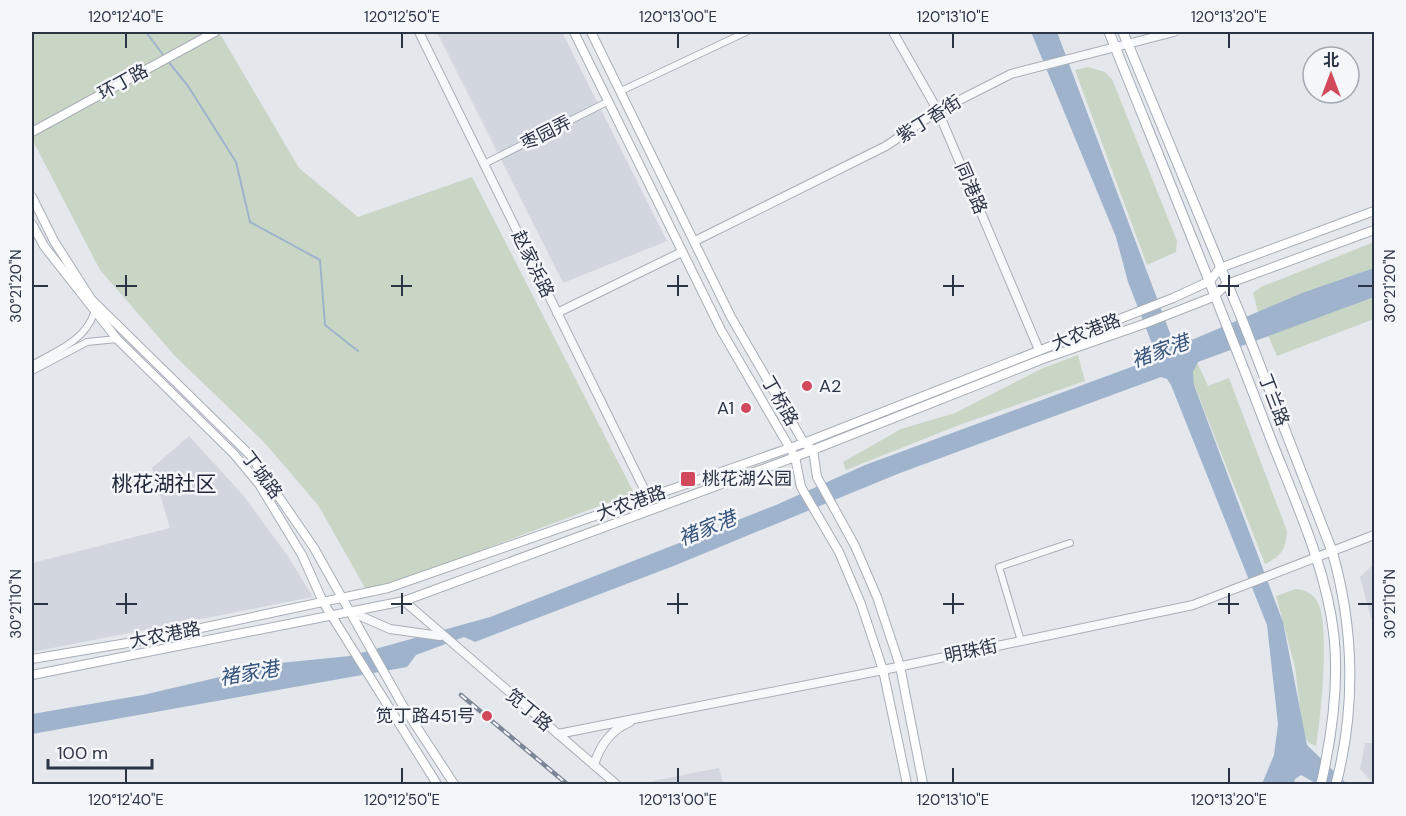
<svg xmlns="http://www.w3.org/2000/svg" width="1406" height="816" viewBox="0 0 1406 816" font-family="'DM Sans','Noto Sans SC',sans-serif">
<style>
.built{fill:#d2d6de}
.green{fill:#c9d6c5}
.water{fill:#9fb4cc}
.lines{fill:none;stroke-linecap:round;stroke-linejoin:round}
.stream{stroke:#9fb4cc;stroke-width:2}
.minor-casing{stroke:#a9aeb7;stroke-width:8}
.tertiary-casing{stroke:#a9aeb7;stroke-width:10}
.secondary-casing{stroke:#a9aeb7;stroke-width:10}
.primary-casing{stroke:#a3abb8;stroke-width:11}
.minor{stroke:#f7f8fa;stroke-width:6}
.tertiary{stroke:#f7f8fa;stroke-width:8}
.secondary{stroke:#fff;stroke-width:8}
.primary{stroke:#fff;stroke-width:9}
.rail-casing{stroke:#7d8696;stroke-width:4.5}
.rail{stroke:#f4f6f9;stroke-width:2;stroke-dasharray:7;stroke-linecap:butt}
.ticks{fill:none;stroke:#2b3445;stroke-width:2}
.poi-dot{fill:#d1495b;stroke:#f4f6f9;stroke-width:2}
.labels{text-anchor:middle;stroke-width:5;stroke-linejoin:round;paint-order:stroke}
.street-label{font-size:18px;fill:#2b3445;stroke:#f4f6f9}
.poi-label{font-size:18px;fill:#2b3445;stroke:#f4f6f9;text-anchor:start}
.water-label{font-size:20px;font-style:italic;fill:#34527a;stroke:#f4f6f9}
.quarter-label{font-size:21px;fill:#1d2536;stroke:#f4f6f9}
.neatline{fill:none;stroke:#2b3445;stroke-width:2}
.ticks-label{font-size:15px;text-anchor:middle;fill:#2b3445}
</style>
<rect width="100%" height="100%" fill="#e4e7ec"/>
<g class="built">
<polygon points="437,32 562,32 667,241 563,283"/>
<polygon points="189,436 243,495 287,555 313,597 32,652 32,563 170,528 152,468"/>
<polygon points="1374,564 1374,617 1371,618 1360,577"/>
<polygon points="1365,743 1374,743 1374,784 1360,769"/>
<polygon points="719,768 723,784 649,784 653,781"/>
</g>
<g class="green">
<polygon points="32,32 219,32 299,168 358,217 472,177 634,493 368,593 318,505 263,441 175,356 100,270 32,139"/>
<polygon points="1088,67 1105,72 1112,79 1177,241 1176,252 1147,265 1075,70"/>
<polygon points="1374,242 1374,269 1259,316 1253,293 1261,287"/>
<polygon points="1374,290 1374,319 1277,356 1267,333"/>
<polygon points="1078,355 1085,381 959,425 846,470 843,462 901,429 955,413 1043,368"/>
<path d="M1197 362 1208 386 1229 378 1287 531C1286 550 1281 556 1265 564L1189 372Z"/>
<path d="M1296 589C1305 590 1313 593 1318 603 1330 627 1321 718 1316 746L1309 743 1303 734 1295 667 1276 596Z"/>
</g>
<polygon class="water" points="1031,32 1057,32 1173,341 1180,343 1194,339 1302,293 1374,268 1374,297 1198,362 1193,372 1194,385 1283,622 1307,745 1347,784 1317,784 1301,775 1295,779 1294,784 1262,784 1274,755 1278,724 1267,625 1171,385 1167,379 1161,377 900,473 676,565 475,642 464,637 416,655 407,667 32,734 32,714 143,695 280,663 350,656 490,617 776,505 865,465 1153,359 1154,349 1128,282 1116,237"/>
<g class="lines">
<g class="stream">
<polyline points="146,32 164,56"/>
<polyline points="167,60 188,86 236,162 250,222 320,260 325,325 358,351"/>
</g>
<g class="minor-casing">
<g id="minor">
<polyline points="621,91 746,32"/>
<polyline points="484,164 609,101"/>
<path d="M32 365C56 351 85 341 94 313"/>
<polyline points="32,371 87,342 117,339"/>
<polyline points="1021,641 999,567 1070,543"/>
</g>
</g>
<g class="tertiary-casing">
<g id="tertiary">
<polyline points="419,32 648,497"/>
<polyline points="893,32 938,111 1039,350"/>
<polyline points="695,241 886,146 938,111 1011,74 1174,32"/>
<polyline points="557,313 682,252"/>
<polyline points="404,601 616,784"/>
<polyline points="349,611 390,629 440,636"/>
<polyline points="558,734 883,670 1193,605 1374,535"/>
<path d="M594 765C600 745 611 730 630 722"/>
</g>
</g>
<g class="secondary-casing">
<g id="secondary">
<polyline points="574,32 721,330 795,457 801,487 839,552 861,604 883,670 907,784"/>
<polyline points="591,32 731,317 804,443 813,450 817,477 855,546 877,597 900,666 923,784"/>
<polyline points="32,132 215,32"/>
<polyline points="32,197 54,241 91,299 250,455 314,548 403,706 454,784"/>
<polyline points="32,224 44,246 117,339 234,454 259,484 302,555 323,602 437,784"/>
<polyline points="32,659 145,640 388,588 804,443 1173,298 1210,281 1220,268 1374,211"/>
<polyline points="32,675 404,601 795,457 1043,359 1144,324 1213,297 1227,284 1374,230"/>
</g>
</g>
<g class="primary-casing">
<g id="primary">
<path d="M1109 32C1162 164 1216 295 1267 429 1292 495 1326 564 1334 636 1339 685 1332 736 1321 784"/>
<path d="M1123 32 1240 314 1332 551C1354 627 1356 708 1336 784"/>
</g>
</g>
<use href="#minor" class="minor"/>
<use href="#tertiary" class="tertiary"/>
<use href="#secondary" class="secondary"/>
<use href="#primary" class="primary"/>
<g class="rail-casing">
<polyline id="rail" points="461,695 567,784"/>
</g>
<use href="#rail" class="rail"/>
</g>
<path class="ticks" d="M126 33V48M402 33V48M678 33V48M953 33V48M1229 33V48M126 275V296M402 275V296M678 275V296M953 275V296M1229 275V296M33 286H48M116 286H137M391 286H412M667 286H688M943 286H964M1218 286H1239M1358 286H1373M126 593V614M402 593V614M678 593V614M953 593V614M1229 593V614M33 604H48M116 604H137M391 604H412M667 604H688M943 604H964M1218 604H1239M1358 604H1373M126 768V783M402 768V783M678 768V783M953 768V783M1229 768V783"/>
<g class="poi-dot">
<circle cx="807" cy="386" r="6"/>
<circle cx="746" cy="408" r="6"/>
<rect x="680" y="471" width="16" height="16" rx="3"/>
<circle cx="487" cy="716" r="6"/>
</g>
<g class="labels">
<g class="street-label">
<text transform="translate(123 82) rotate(-29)" y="6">环丁路</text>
<text transform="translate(929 119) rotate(-32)" y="6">紫丁香街</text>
<text transform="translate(546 133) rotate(-27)" y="6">枣园弄</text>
<text transform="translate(971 188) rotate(67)" y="6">同港路</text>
<text transform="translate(533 264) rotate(64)" y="6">赵家浜路</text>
<text transform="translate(1086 332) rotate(-21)" y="6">大农港路</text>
<text transform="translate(1274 400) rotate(69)" y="6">丁兰路</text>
<text transform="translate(780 401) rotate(60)" y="6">丁桥路</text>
<text transform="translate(262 475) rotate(53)" y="6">丁城路</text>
<text transform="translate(631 503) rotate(-19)" y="6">大农港路</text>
<text transform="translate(165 635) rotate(-11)" y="6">大农港路</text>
<text transform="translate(971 651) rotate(-12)" y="6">明珠街</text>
<text transform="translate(529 710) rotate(40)" y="6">笕丁路</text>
</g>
<g class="poi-label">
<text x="819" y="392">A2</text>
<text x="734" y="414" text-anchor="end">A1</text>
<text x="702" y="485">桃花湖公园</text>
<text x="475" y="722" text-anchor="end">笕丁路451号</text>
</g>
<g class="water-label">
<text transform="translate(1160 351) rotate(-20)" y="7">褚家港</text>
<text transform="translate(707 528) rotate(-22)" y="7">褚家港</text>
<text transform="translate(249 673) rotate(-10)" y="7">褚家港</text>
</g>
<g class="quarter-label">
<text x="164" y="491">桃花湖社区</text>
</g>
</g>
<rect width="1406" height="816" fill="none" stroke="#f4f6f9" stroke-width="66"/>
<g transform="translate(1331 75)"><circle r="28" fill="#f4f6f9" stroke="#a4a8b1" stroke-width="1.5"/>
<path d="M0-4.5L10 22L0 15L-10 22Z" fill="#d1495b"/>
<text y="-9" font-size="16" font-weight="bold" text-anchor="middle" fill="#2b3445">北</text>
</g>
<path d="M48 759v9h104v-9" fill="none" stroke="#2b3445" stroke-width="3"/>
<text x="57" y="759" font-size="18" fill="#2b3445" stroke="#f4f6f9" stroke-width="4.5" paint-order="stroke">100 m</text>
<rect x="33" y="33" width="1340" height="750" class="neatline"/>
<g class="ticks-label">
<text x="126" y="22">120°12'40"E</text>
<text x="402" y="22">120°12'50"E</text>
<text x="678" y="22">120°13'00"E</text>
<text x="953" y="22">120°13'10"E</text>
<text x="1229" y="22">120°13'20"E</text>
<text transform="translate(16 286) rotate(-90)" y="5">30°21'20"N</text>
<text transform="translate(1390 286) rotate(-90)" y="5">30°21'20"N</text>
<text transform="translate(16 604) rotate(-90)" y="5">30°21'10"N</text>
<text transform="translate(1390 604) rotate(-90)" y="5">30°21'10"N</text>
<text x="126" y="805">120°12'40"E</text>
<text x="402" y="805">120°12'50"E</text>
<text x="678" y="805">120°13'00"E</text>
<text x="953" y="805">120°13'10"E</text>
<text x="1229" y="805">120°13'20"E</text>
</g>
</svg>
